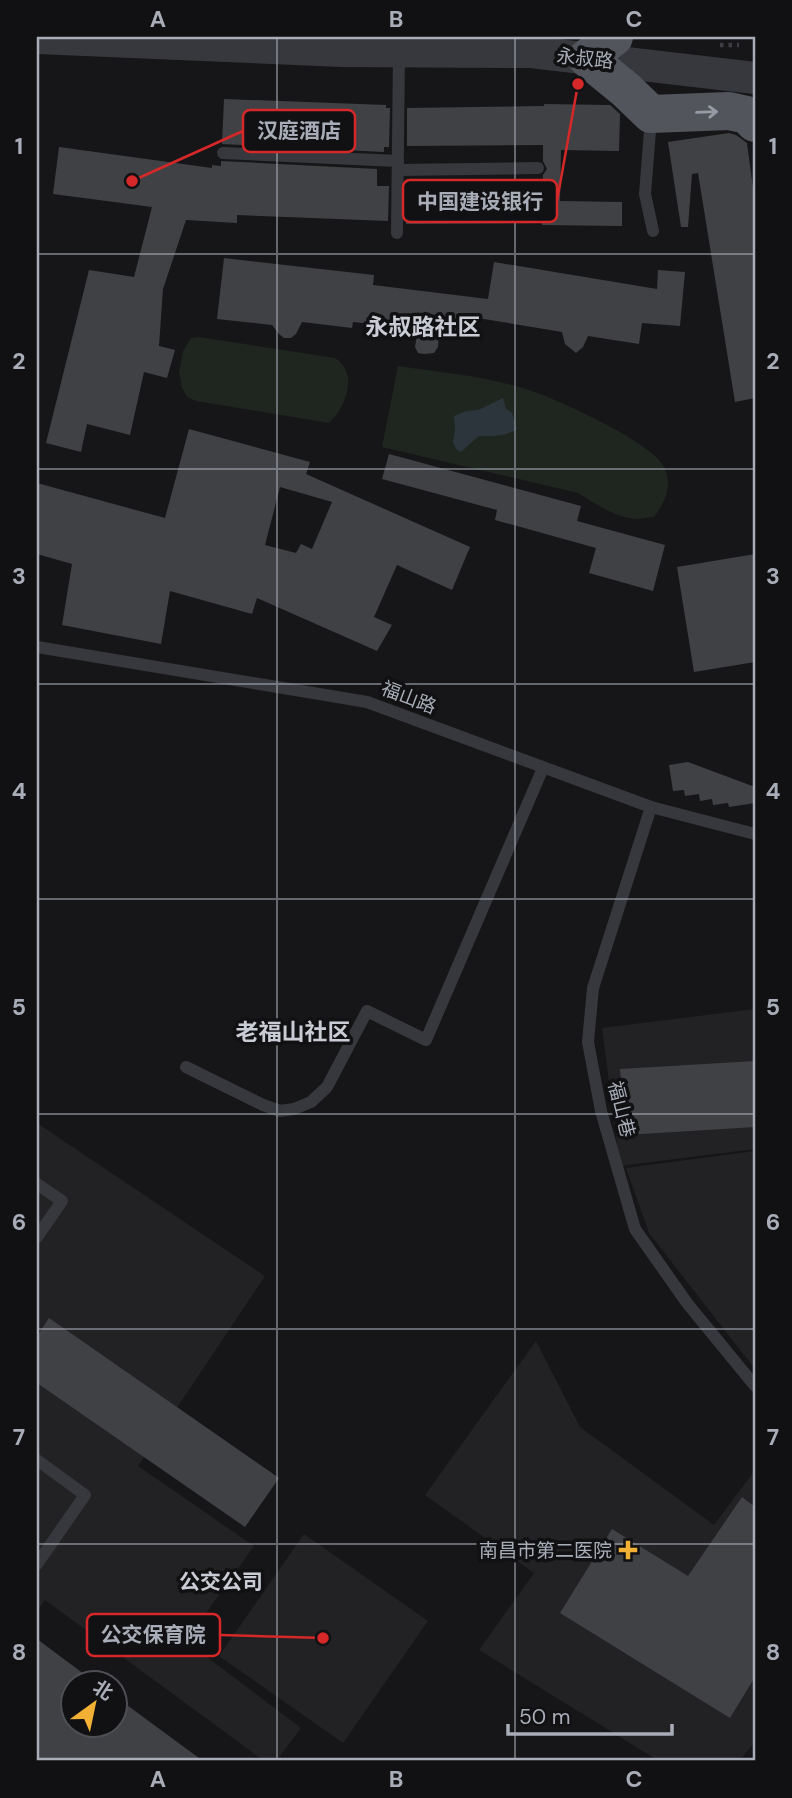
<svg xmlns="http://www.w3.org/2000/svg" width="792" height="1798" viewBox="0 0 792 1798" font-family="'DM Sans','Noto Sans SC',sans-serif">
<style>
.built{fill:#222225}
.green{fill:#1e261f}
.water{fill:#2c353c}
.building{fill:#404145;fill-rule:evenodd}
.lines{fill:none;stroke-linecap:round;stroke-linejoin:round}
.path{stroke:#3d3f44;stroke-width:4.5;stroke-dasharray:3.5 5;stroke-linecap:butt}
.service{stroke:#37383d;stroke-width:12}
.tertiary{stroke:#37383d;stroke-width:32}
.primary{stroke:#53555c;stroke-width:38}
.oneway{stroke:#979ba6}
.grid{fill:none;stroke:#a8adb8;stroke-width:2;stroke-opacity:0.55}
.poi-dot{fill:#f2b134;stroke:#111113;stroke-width:2.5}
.labels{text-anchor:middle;stroke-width:7;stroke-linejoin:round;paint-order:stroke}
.street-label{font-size:19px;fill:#a8adb8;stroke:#111113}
.poi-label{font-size:19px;fill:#a8adb8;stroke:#111113;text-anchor:end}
.neighbourhood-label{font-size:21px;font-weight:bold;fill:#c9ccd4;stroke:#111113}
.quarter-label{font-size:23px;font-weight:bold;fill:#c9ccd4;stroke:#111113}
.leader{fill:none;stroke:#d62828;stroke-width:2.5}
.callout-dot{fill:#d62828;stroke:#111113;stroke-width:2.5}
.callout{fill:#111113;stroke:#d62828;stroke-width:2.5}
.callout-label{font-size:21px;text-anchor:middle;font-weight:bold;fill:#a8adb8}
.neatline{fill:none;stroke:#a8adb8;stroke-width:2.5}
.grid-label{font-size:23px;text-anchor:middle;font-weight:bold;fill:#a8adb8}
</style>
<rect width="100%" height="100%" fill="#161618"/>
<g class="built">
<polygon points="755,1009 755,1149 620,1166 602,1028"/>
<polygon points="37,1123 265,1276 138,1466 254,1546 186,1641 301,1728 276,1761 264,1761 45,1600 37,1611"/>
<polygon points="755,1151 755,1369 649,1233 626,1168"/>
<polygon points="536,1341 580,1427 714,1525 755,1470 755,1742 739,1761 659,1761 479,1650 534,1573 425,1495"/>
<polygon points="304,1534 428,1621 343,1743 219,1656"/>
</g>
<g class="green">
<path d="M199 337 335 358C359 373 346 407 329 423L196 401 187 397 182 388 179 372 183 351 191 338Z"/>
<path d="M398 366C431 371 466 374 499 382 513 385 527 389 540 394 566 404 653 443 664 467 673 484 665 503 654 517 649 517 642 519 637 519 616 518 596 504 578 493L382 447Z"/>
</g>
<path class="water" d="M503 398 506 409 512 413 517 429C505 437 493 436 479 436L461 452 456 449 453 442 455 430 454 416 466 411 478 410Z"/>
<g class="building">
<polygon points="224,99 386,105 386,108 390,108 389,147 384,147 384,152 222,144"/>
<polygon points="544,104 610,105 620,114 619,151 561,150 560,201 622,202 622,226 542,225 542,223 406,224 406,185 543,184 543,175 547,169 543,161 543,145 407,146 407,108 544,106"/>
<polygon points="729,133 736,135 747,143 755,203 755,398 735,402 698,173 692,174 688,227 681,227 668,142"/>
<polygon points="59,147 212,168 212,165 221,166 221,161 377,169 377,186 389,186 388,221 237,215 237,223 186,220 163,289 159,346 175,350 167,378 144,372 130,435 87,424 81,452 46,443 89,270 134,277 152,207 53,194"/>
<polygon points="224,258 374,275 373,285 488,299 494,262 657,289 658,270 685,272 680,326 642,323 639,344 588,336 583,347 576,353 565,344 562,332 478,318 476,336 439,332 438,347 434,353 424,354 418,353 415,347 418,329 353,322 352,328 302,322 296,334 291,338 284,338 279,334 272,325 217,319"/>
<path d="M189 429 310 462 306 474 470 547 452 590 397 565 374 617 392 625 377 651 257 598 252 614 170 591 161 644 62 625 72 564 37 554V483L165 518ZM280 487 332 502 312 549 301 544 296 553 265 545Z"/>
<polygon points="389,454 581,506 577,521 665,545 653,591 589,573 596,548 495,520 497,510 382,479"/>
<polygon points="755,554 755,662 694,672 677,567"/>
<polygon points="688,762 755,787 755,803 729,807 728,803 713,805 712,799 700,801 699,794 685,796 684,790 673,791 669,765"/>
<polygon points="755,1061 755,1127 625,1135 620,1069"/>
<polygon points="49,1318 279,1478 245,1527 37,1383 37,1336"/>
<polygon points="742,1497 755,1507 755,1677 730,1718 560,1613 612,1529 688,1576"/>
<polygon points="37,1639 96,1683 74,1683 74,1725 116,1725 116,1697 203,1761 37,1761"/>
</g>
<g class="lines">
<polyline class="path" points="720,45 739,45"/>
<g class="service">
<polyline points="651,118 645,194 653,231"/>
<polyline points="223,153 398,161"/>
<polyline points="398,170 538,168"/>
<polyline points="397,233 399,52"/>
<polyline points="37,647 367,702 651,807 755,834"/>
<polyline points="651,807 593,988 588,1042 601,1111 635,1229 687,1303 755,1386"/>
<polyline points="186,1067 263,1105 280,1111 294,1109 311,1102 327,1087 367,1011 426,1040 543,768"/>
<polyline points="37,1184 62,1201 37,1237"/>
<polyline points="37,1460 85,1495 37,1564"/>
</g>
<polyline class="tertiary" points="37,38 342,51 531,52 755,78"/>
<polyline class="primary" points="614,37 587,58 626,90 651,114 729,111 747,115 755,123"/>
</g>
<defs><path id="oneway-shaft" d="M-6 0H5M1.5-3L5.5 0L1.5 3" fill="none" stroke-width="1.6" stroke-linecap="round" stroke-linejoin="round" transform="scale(1.75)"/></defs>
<use class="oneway" href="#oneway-shaft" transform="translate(707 112) rotate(-2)"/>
<path class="grid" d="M277 37V1761M515 37V1761M37 254H755M37 469H755M37 684H755M37 899H755M37 1114H755M37 1329H755M37 1544H755"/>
<path class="poi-dot" d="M624.5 1539.5h7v7h7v7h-7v7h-7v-7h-7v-7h7z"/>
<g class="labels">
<g class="street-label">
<text transform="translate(585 58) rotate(6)" y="7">永叔路</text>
<text transform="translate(409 697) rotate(21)" y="7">福山路</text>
<text transform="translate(622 1109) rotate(76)" y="7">福山巷</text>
</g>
<g class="poi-label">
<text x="612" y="1557">南昌市第二医院</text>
</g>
<g class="neighbourhood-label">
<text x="221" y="1589">公交公司</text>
</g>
<g class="quarter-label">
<text x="423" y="335">永叔路社区</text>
<text x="293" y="1040">老福山社区</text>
</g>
</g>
<path class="leader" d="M132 181L243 131M578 84L557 201M323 1638L220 1635"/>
<g class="callout-dot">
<circle cx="132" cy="181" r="7"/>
<circle cx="578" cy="84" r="7"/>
<circle cx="323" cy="1638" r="7"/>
</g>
<g class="callout">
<rect x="243" y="110" width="112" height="42" rx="7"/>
<rect x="403" y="180" width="154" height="42" rx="7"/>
<rect x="87" y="1614" width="133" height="42" rx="7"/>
</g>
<g class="callout-label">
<text x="299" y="138">汉庭酒店</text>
<text x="480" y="209">中国建设银行</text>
<text x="153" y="1642">公交保育院</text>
</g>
<rect width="792" height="1798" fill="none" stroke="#111113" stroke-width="77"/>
<g transform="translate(94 1704) rotate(33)"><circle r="33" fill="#111113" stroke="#4d4f55" stroke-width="2"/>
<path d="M0-5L12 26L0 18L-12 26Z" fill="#f2b134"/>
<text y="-10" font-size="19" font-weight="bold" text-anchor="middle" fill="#a8adb8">北</text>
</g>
<path d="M508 1724v10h164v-10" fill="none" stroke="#a8adb8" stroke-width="3.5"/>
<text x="519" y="1724" font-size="21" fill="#a8adb8" stroke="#111113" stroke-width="5" paint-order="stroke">50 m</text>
<rect x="38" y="38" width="716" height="1721" class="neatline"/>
<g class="grid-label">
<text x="158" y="27">A</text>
<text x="396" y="27">B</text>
<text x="634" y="27">C</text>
<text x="19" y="154">1</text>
<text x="773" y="154">1</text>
<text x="19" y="369">2</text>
<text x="773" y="369">2</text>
<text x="19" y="584">3</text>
<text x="773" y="584">3</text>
<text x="19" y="799">4</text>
<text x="773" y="799">4</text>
<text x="19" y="1015">5</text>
<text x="773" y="1015">5</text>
<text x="19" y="1230">6</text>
<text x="773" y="1230">6</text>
<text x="19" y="1445">7</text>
<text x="773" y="1445">7</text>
<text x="19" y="1660">8</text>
<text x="773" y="1660">8</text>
<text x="158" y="1787">A</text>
<text x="396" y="1787">B</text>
<text x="634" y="1787">C</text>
</g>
</svg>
